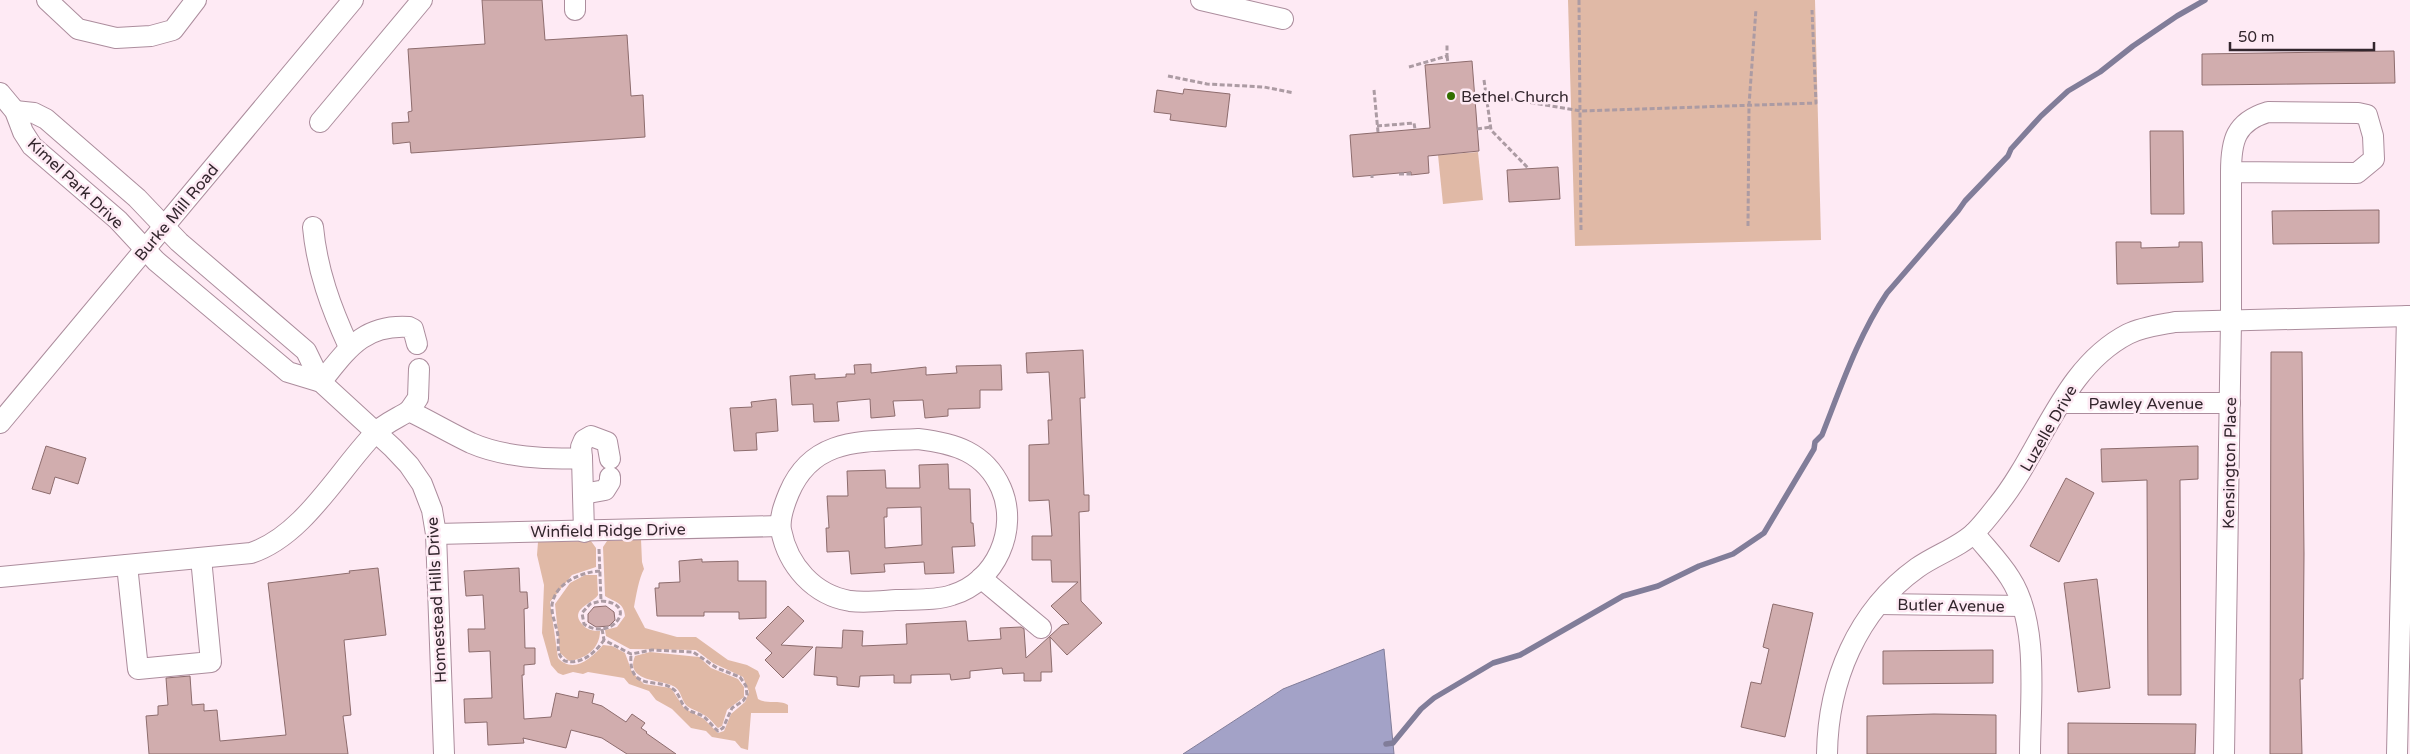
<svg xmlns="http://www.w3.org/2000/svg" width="2410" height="754" viewBox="0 0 2410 754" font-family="'Varela Round',sans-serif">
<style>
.green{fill:#e0b9a6}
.water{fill:#a3a2c7;stroke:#817d99}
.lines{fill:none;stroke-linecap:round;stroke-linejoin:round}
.stream{stroke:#817d99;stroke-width:5.5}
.building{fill:#d1adae;stroke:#8d6c6d;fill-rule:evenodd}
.minor-casing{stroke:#ac8d9d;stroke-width:22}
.path{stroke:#ac9ba3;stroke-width:3;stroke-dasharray:5 2.5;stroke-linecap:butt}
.minor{stroke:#fff;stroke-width:20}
.poi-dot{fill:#316f00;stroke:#feeaf4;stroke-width:2}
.labels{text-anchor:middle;stroke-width:5;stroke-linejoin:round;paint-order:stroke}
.poi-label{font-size:16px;fill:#33262d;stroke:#feeaf4;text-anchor:start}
.street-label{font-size:16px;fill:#33262d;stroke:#feeaf4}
</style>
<rect width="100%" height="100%" fill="#feeaf4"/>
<g class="green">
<polygon points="1568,0 1815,0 1821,240 1575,246"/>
<polygon points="1478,152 1483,200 1443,204 1438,155"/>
<path d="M641 539 642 562 644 569C639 578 636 596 634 607L645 628 677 637H696L728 660 747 665 758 671 760 676 755 688 758 699C768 705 779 699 788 705V713H751L748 750 741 748 735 741 712 737 706 731 691 728 672 709 656 700 649 691 629 684 624 678 588 672 583 674 573 672 563 675 558 673 551 665 542 633 544 585 537 555 538 542 591 541 596 548V567L572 575 550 602 558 658C573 674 591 659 603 645L612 646 625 653 632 672 644 684 671 688 684 708 704 719 718 733 724 731 731 714 745 702 749 692 743 677 713 663 696 650 630 649 606 636 605 630 617 627 625 616C624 602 614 602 605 596L603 547 607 541Z"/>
<path d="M585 575H597L598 595C592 604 569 609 582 624 587 630 592 631 600 631 600 649 585 659 569 661L560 653 555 604 570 583Z"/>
<path d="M650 652 699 657 711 668 738 679 744 687V697L727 710 722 726 718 728C714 724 710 718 704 715 699 711 692 710 687 706 681 700 682 692 675 687 664 679 624 683 635 656Z"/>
</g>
<polygon class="water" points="1384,649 1394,754 1183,754 1283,689"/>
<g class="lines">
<path class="stream" d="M1386 744 1393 743 1421 709 1434 698 1493 663 1520 655 1623 596 1658 586 1699 566 1733 554 1764 533 1814 449 1815 442 1822 435C1841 387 1858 336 1887 293L1958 211 1965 201 2008 156 2011 149 2041 116 2068 91 2100 72 2133 46 2177 16 2205 0"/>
</g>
<g class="building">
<polygon points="482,0 542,0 545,40 627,35 631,96 643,95 645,137 411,153 410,142 393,144 392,123 409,122 408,112 412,111 408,49 485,44"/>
<polygon points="2394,51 2395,83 2202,85 2202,54"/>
<polygon points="1472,61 1479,151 1428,156 1429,173 1411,175 1411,172 1353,177 1350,135 1430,128 1425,65"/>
<polygon points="1184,89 1230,94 1226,127 1170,120 1171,114 1154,112 1157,90 1183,94"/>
<polygon points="2150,131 2183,131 2184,214 2151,214"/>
<polygon points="1558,167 1560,199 1509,202 1507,170"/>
<polygon points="2379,210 2379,243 2273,244 2272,211"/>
<polygon points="2116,242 2141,242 2141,248 2179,247 2179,242 2202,242 2203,282 2117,284"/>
<polygon points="1083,350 1085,398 1080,398 1084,495 1089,495 1089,511 1079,512 1081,601 1102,623 1067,655 1050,637 1052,672 1041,672 1041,681 1024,681 1024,673 1003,674 1002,668 970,671 970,678 951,680 950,674 911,675 911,683 894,683 894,675 860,676 859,687 837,685 837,677 814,675 816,647 842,648 843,630 863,631 862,646 907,644 906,624 966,621 968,641 1001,639 1000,628 1021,627 1024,629 1026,658 1062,625 1069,624 1051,606 1078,582 1052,582 1051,560 1032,560 1032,536 1052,536 1049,500 1029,501 1029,445 1049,444 1048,420 1052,420 1049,372 1027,373 1026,353"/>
<polygon points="2271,352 2302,352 2304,554 2303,679 2300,679 2302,754 2270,754"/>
<polygon points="871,364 871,373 926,367 926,375 957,373 956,366 1001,365 1002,390 980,390 980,408 948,409 948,416 925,418 923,400 893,401 895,416 871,418 870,399 837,402 839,421 814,422 813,404 792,405 790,376 815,374 815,379 846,377 846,374 855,374 854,365"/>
<polygon points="776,399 778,431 756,433 757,450 734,451 730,408 752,407 751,402"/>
<polygon points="46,446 86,458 78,484 55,477 50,494 32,489"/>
<polygon points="2198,446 2198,479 2180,480 2181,695 2148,695 2147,480 2102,482 2101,449"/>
<path d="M948 464 949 489H970L971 523H973L975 546 952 547 954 573 925 574 924 562 884 564 885 572 851 574 849 551 827 552 826 528H829L827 496H848L847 471 885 470 886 488H920L919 465ZM921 507 922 545 885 548 884 517H887V508Z"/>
<polygon points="2066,478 2094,493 2059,562 2030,546"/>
<polygon points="702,559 702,562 738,561 738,581 766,581 766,618 739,619 739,612 704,612 704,616 657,616 655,588 659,588 659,583 680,582 679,561"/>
<polygon points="378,568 386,635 344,640 351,715 343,716 348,754 149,754 146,716 158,715 158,706 168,705 166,678 190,676 192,705 204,704 204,711 217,710 220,741 286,735 268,583 350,573 349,571"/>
<polygon points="519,568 520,592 527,592 528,608 524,609 525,648 535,648 535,664 524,665 524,675 522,675 524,719 551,717 556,693 578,698 579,691 594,694 592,703 602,706 626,722 632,714 645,723 641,728 647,732 646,733 676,754 627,754 602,738 571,730 566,748 523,738 524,743 488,745 487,722 465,723 464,699 492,698 490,651 469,652 468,629 485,629 483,595 466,596 464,571"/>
<polygon points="2097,579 2110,688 2078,692 2064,583"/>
<polygon points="1773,604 1813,613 1785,737 1741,727 1751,682 1761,684 1769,649 1763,647"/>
<polygon points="606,606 614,612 615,620 609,626 596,627 588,622 588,614 594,607"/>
<polygon points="788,606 804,621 781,645 813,647 783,678 765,660 772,653 756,638"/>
<polygon points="1993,650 1993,683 1883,684 1883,651"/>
<polygon points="1934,714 1996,715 1996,754 1867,754 1867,716"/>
<polygon points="2068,723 2196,724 2195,754 2068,754"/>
</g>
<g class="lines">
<g class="minor-casing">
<g id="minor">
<polyline points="47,0 78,29 116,38 151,36 173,30 196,0"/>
<polyline points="575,0 575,10"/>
<polyline points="1201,0 1283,19"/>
<polyline points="0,93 15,111 23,132 32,146 118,220 156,261 288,372 321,382 393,448 409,465 422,484 432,510 436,534 444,754"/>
<polyline points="15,111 34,113 46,119 137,198 179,242 306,351 321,382"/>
<polyline points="320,122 422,0"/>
<path d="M313 227C317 270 331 308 349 347"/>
<path d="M321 382C347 350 363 324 409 327L413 329 417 344"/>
<polyline points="2062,403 2230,403"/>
<polyline points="409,411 418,398 419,369"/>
<polyline points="0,423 353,0"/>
<path d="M918 439C954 443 985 452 1001 488 1019 529 996 582 952 595 935 601 914 599 896 600 881 601 865 603 850 601 814 595 788 566 781 530 779 518 784 505 789 493 813 436 864 442 918 439Z"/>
<polyline points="582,458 581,447 584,440 591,436 607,442 610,459"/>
<polyline points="583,494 605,490 610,482 610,477"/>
<path d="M1974 533C1986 548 2000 562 2010 578 2040 624 2030 701 2030 754"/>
<polyline points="436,534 780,526"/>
<polyline points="127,565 138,669 211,662 201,558"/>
<path d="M0 577 251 553C303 536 337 473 374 434 383 424 398 418 409 411 430 421 450 433 471 443 503 457 547 460 582 458L584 532"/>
<polyline points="981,578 1041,628"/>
<polyline points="1879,604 2022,606"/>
<path d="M1827 754C1828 681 1857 611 1917 568 1935 555 1960 547 1975 532 1983 524 1990 515 1997 506 2042 451 2062 368 2128 334 2142 327 2159 325 2175 322L2410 316"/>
<path d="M2224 754 2231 321V172C2231 141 2235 122 2268 112L2358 113 2367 115 2373 136 2374 159 2357 173 2231 172"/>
<polyline points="2397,754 2407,316"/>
</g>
</g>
<g class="path">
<polyline points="1579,0 1581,231"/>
<polyline points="1447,56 1448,63"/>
<polyline points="1409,67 1447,56 1447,44"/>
<polyline points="1168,76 1207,84 1264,87 1294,93"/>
<polyline points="1484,80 1491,130 1529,169"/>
<polyline points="1374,90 1378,132"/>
<polyline points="1486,95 1581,111 1816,103 1812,10"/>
<polyline points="1377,126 1414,123 1415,129"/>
<polyline points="1477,129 1491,127"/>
<polyline points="1399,174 1411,174"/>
<polyline points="1372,175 1372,178"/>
<polyline points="1748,226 1749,105 1756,9"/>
<polyline points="599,549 601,601"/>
<path d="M600 571C581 572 555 583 552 605 551 615 557 627 558 636 559 646 556 655 565 661 581 665 595 653 604 640"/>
<path d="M601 601C641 603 611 643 584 624L582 613 590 604Z"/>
<path d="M602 629 604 640 631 654 652 650 693 652 717 668 740 677 746 686 747 695 743 701 732 708 723 728 718 731C713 727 709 721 704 717 699 713 691 713 686 708 680 703 680 694 673 689 659 677 628 693 631 654"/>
</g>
<use href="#minor" class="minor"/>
</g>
<circle class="poi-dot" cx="1451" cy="96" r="5"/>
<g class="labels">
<g class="poi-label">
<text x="1461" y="102">Bethel Church</text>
</g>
<g class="street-label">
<text transform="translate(76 183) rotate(43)" y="6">Kimel Park Drive</text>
<text transform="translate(176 212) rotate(-50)" y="6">Burke Mill Road</text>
<text x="2146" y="409">Pawley Avenue</text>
<text transform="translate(2048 428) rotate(-60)" y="6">Luzelle Drive</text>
<text transform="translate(2229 463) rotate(-89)" y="6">Kensington Place</text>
<text transform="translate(608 530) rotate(-1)" y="6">Winfield Ridge Drive</text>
<text transform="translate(436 600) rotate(-93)" y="6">Homestead Hills Drive</text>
<text transform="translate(1951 605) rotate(1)" y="6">Butler Avenue</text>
</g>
</g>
<path d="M2230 42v8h144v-8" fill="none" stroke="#33262d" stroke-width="2.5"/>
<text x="2238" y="42" font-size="15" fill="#33262d" stroke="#feeaf4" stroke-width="4" paint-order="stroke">50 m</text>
</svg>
